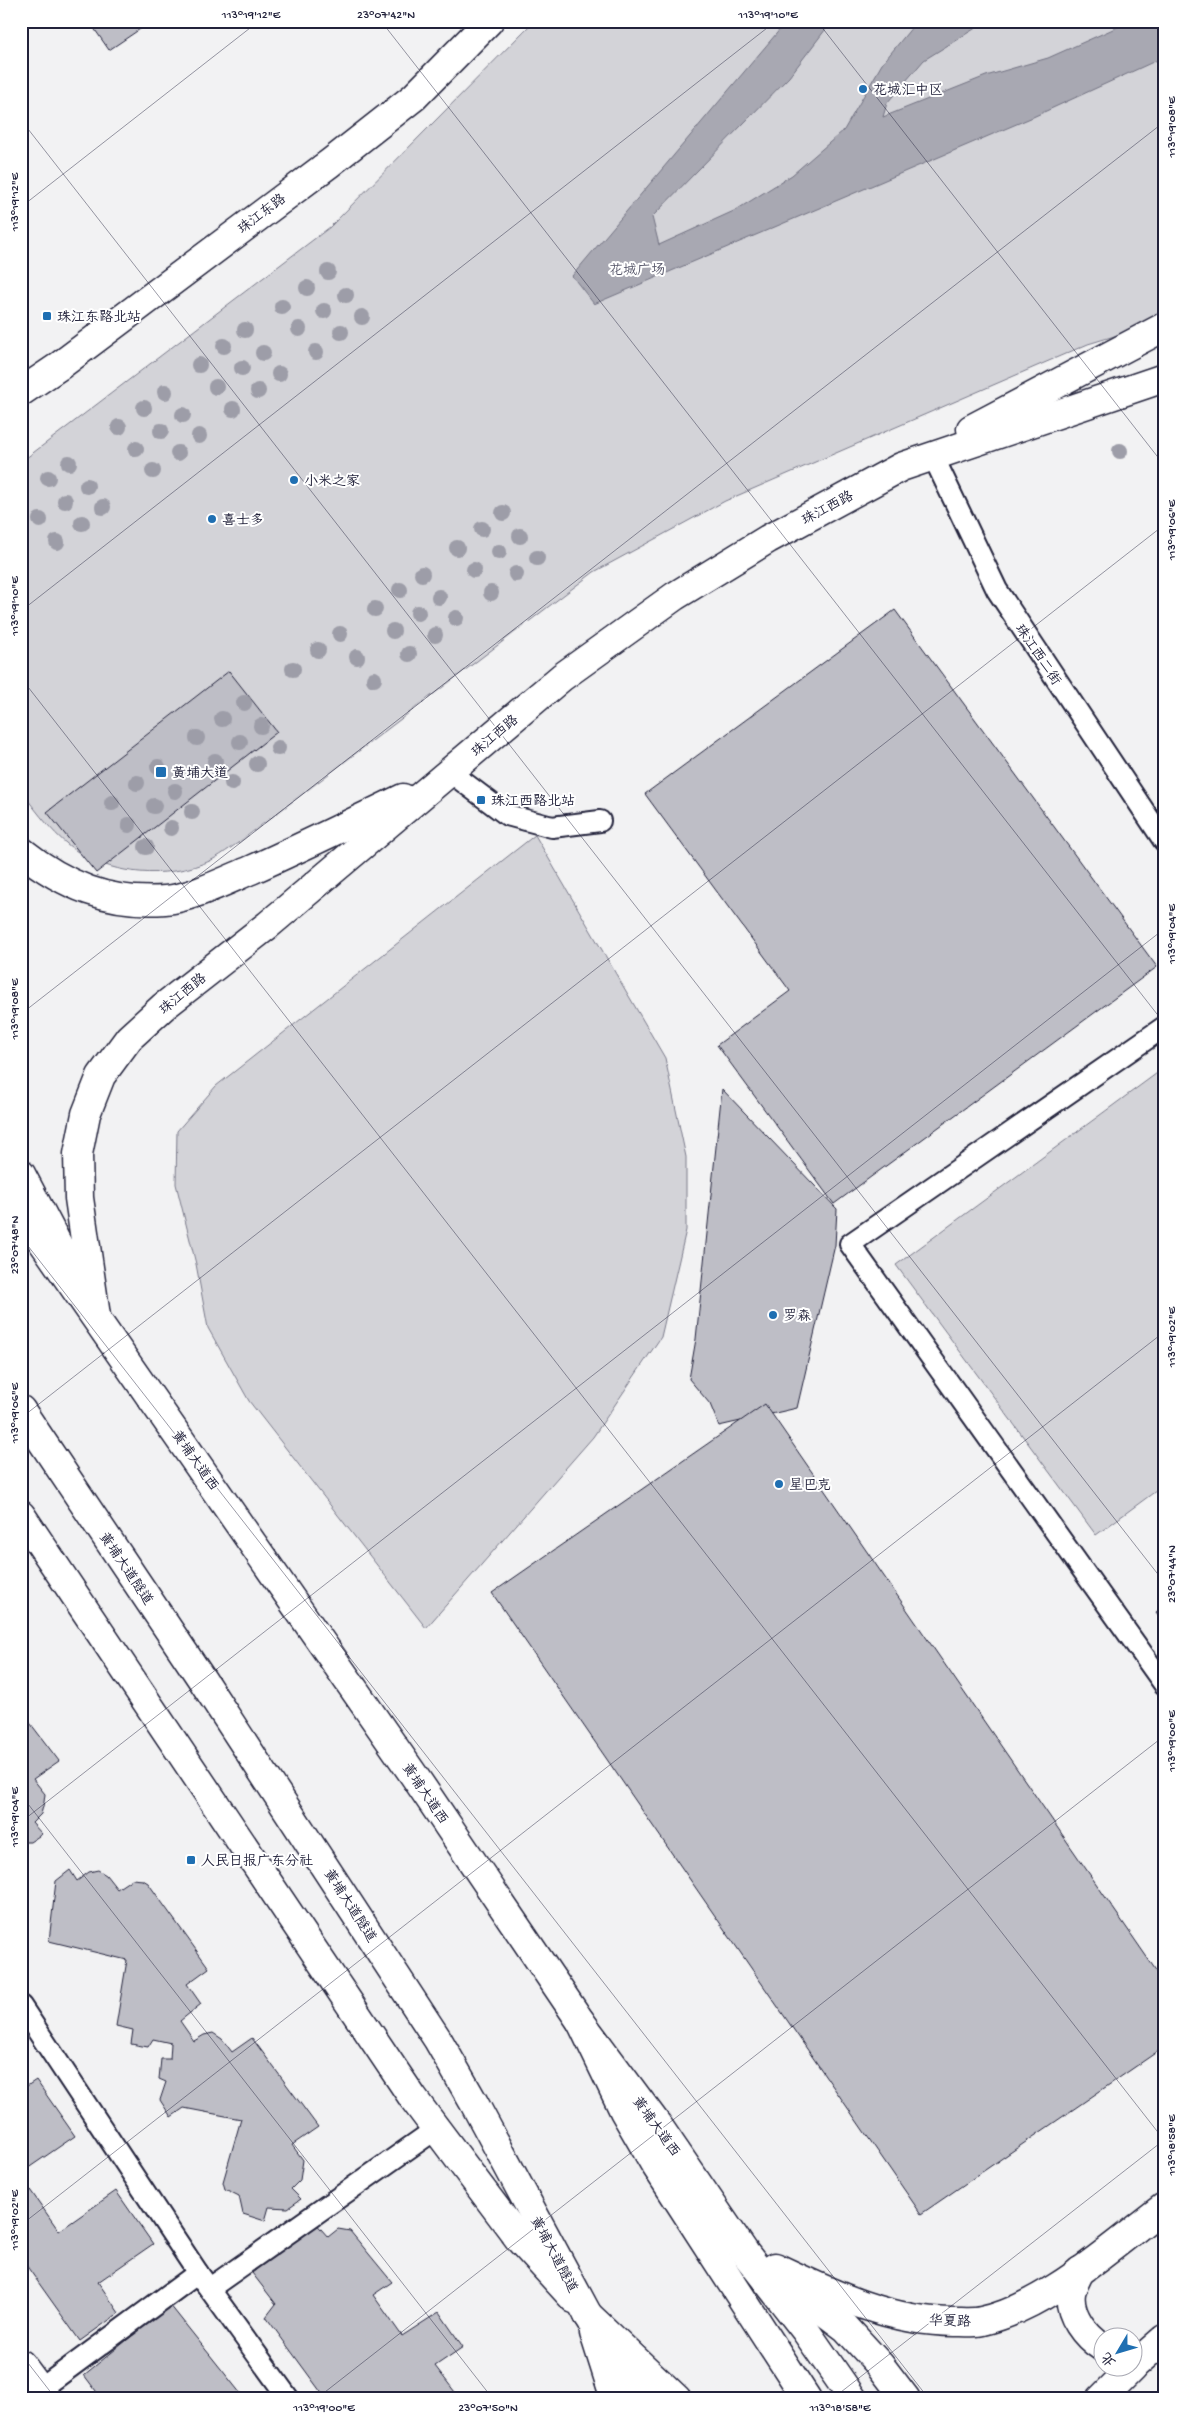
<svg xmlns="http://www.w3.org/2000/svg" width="1185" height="2420" viewBox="0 0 1185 2420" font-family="'Gochi Hand','LXGW WenKai TC',sans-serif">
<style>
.green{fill:#d3d3d8;stroke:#7a7a8a}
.water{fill:#a8a8b2;stroke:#727282}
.building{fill:#bebec6;stroke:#22223b}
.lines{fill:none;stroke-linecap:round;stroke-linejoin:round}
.lane-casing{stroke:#22223b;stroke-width:24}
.street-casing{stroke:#22223b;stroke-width:31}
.secondary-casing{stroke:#22223b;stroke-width:31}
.primary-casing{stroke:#22223b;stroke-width:31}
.highway-casing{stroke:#22223b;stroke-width:31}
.lane{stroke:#fff;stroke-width:20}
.street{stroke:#fff;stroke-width:28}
.secondary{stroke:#fff;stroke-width:28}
.primary{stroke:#fff;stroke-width:28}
.highway{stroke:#fff;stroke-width:28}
.tree{fill:#9d9da8}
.ticks{fill:none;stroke:#22223b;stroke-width:1;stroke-opacity:0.45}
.poi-dot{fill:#1f6fb2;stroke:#fff;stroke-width:2}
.labels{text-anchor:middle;stroke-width:4;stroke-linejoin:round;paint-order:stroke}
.poi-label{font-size:14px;fill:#22223b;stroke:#fff;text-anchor:start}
.street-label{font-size:14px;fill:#22223b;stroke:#fff}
.park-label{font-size:14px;fill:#57576a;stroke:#fff}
.neatline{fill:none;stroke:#22223b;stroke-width:2}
.ticks-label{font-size:12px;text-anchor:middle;fill:#22223b}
</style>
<rect width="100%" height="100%" fill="#f2f2f3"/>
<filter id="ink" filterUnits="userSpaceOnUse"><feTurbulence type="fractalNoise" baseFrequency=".02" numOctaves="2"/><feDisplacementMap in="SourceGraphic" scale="10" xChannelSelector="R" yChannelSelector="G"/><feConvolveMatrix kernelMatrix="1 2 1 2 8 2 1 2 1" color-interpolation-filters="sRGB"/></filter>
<g filter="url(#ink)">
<g class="green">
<path d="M534 21H1164V321L1088 344 725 501 594 572 238 843C227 850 215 860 202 864 164 878 117 875 81 854 56 839 38 813 21 791V462L330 227Z"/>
<polygon points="535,835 665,1058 686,1157 686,1230 661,1337 593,1437 426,1628 249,1401 208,1328 196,1264 176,1184 177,1131 216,1086"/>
<polygon points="1164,1068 1164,1485 1096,1535 896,1265"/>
</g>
<polygon class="water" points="787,21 832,21 789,77 652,217 659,245 736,210 792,175 844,130 882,64 917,21 987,21 924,60 887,103 883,117 986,76 1048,58 1131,21 1164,21 1164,57 1033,117 594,304 572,276"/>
<g class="building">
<polygon points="89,21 152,21 109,50"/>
<polygon points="895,610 1157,967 834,1204 717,1045 790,991 645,794"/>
<polygon points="229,671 277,732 96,873 47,812"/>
<polygon points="722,1089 837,1209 835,1245 797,1408 719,1426 710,1404 689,1379 696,1339"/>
<polygon points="765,1404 1164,1982 1164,2047 921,2214 492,1593"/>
<polygon points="1164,1606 1164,1623 1156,1612"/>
<polygon points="21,1711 59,1761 33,1779 45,1794 44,1802 41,1814 32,1823 42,1834 30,1842 21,1842"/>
<polygon points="70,1870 77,1881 89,1872 98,1870 106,1875 117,1889 132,1879 143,1880 148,1883 209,1968 187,1984 201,2004 180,2021 194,2041 204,2035 213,2033 222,2039 232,2052 252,2038 318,2127 292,2145 303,2160 300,2180 291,2189 301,2199 288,2208 269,2207 265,2221 243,2214 239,2196 225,2189 223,2182 241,2119 184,2108 171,2117 160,2100 166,2082 159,2079 161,2059 170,2059 171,2043 153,2039 148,2047 131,2044 133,2030 116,2026 127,1960 49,1941 56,1881"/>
<polygon points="36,2080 75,2136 21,2173 21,2090"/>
<polygon points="21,2177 59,2231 116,2191 153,2244 98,2282 119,2313 80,2341 21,2258"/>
<polygon points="314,2221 328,2237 338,2229 350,2231 392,2282 373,2295 402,2336 439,2312 463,2347 435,2366 458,2396 454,2399 326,2399 266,2317 276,2304 252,2273"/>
<polygon points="170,2305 245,2399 102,2399 84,2375"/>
</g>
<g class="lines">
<g class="lane-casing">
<g id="lane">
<polyline points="933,456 997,590 1164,841"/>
<polyline points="450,772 507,815 552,827 600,821"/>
<polyline points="1164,1027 850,1244 1164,1684"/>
<polyline points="21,2006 198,2273"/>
<polyline points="210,2288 436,2129"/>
<polyline points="27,2399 198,2273 289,2399"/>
</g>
</g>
<g class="street-casing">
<polyline id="street" points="21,2364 47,2399"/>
</g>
<g class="secondary-casing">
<g id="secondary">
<polyline points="21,392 58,367 330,163 414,97 489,21"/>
<polyline points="971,429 1164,327"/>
<path d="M21 851C65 886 109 904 165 900 191 898 227 880 251 870 303 847 353 822 403 798"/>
<polyline points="21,1174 67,1262"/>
<polyline points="96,1316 79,1198 78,1154 86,1114 101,1076 129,1038 163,1007 268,925 562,677 675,596 768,539 901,467 1164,378"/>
<polyline points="21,1515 413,2098 519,2239 574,2299"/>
<path d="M775 2267C832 2294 890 2322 955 2322 963 2322 973 2323 982 2321 1048 2306 1110 2247 1164 2207"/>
<path d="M1080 2271C1077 2278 1072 2286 1071 2293 1068 2315 1086 2337 1102 2347"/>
<polyline points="594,2333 615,2399"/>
<polyline points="1132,2367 1164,2339"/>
<polyline points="1101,2399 1132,2368"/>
</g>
</g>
<g class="primary-casing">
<g id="primary">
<polyline points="21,1211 413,1774 581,2022 659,2127 745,2253 805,2330 853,2399"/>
<polyline points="21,1410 201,1678 438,2040 474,2103 588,2315 640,2399"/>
<polyline points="770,2271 846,2328 880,2365 906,2399"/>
</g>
</g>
<g class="highway-casing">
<g id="highway">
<polyline points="581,2022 624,2111 654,2163 807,2399"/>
<polyline points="588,2315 677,2399"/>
</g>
</g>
<use href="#lane" class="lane"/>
<use href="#street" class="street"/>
<use href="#secondary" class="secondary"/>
<use href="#primary" class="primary"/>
<use href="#highway" class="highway"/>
</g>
<g class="tree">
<circle cx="328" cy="272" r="8"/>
<circle cx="307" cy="288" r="8"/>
<circle cx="346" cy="295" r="8"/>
<circle cx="282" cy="307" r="8"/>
<circle cx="324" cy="311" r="8"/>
<circle cx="362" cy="317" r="8"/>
<circle cx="299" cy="329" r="8"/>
<circle cx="245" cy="330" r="8"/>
<circle cx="341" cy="332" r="8"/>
<circle cx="224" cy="346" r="8"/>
<circle cx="316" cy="352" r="8"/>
<circle cx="263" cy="353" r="8"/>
<circle cx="199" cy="365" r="8"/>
<circle cx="242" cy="368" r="8"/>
<circle cx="279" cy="374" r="8"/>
<circle cx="216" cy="387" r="8"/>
<circle cx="258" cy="391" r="8"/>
<circle cx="165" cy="392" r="8"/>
<circle cx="144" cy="408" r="8"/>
<circle cx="233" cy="409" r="8"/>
<circle cx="183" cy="415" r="8"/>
<circle cx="119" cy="427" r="8"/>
<circle cx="161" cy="431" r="8"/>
<circle cx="199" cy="436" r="8"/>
<circle cx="136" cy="449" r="8"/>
<circle cx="1120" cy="451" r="8"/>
<circle cx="178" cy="453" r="8"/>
<circle cx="69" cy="463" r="8"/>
<circle cx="153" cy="471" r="8"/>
<circle cx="48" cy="478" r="8"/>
<circle cx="87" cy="486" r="8"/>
<circle cx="65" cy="501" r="8"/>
<circle cx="103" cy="507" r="8"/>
<circle cx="503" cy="513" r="8"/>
<circle cx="40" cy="520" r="8"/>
<circle cx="82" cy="523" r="8"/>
<circle cx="482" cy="529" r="8"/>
<circle cx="520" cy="536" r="8"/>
<circle cx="57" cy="542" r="8"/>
<circle cx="457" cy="548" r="8"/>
<circle cx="499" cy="552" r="8"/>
<circle cx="537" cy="558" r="8"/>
<circle cx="474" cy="570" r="8"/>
<circle cx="422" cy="574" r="8"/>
<circle cx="516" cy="574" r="8"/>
<circle cx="400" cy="590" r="8"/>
<circle cx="491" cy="593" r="8"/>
<circle cx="439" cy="597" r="8"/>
<circle cx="375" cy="609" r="8"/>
<circle cx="418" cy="613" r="8"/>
<circle cx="456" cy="618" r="8"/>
<circle cx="393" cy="631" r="8"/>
<circle cx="340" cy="634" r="8"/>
<circle cx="435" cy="635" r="8"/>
<circle cx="318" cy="650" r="8"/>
<circle cx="409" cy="654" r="8"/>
<circle cx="357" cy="657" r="8"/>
<circle cx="293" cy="669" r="8"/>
<circle cx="374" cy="679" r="8"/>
<circle cx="244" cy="703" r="8"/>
<circle cx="222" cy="719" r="8"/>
<circle cx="261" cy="726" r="8"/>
<circle cx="197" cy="738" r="8"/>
<circle cx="240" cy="742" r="8"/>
<circle cx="278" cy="748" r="8"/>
<circle cx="215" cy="761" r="8"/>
<circle cx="257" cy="764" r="8"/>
<circle cx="158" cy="767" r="8"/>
<circle cx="137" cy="783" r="8"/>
<circle cx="232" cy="783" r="8"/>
<circle cx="175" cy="791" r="8"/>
<circle cx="112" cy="803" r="8"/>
<circle cx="154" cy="806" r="8"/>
<circle cx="192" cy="812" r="8"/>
<circle cx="129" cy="825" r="8"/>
<circle cx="171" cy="828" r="8"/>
<circle cx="146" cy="847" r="8"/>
</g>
</g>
<path class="ticks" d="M381 21 1164 1023M817 21 1164 465M21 120 1164 1582M21 207 259 21M21 611 776 21M21 678 1164 2140M21 1014 1164 122M21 1237 929 2399M21 1418 1164 525M21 1795 493 2399M21 1822 1164 929M21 2225 1164 1332M21 2354 56 2399M316 2399 1164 1736M832 2399 1164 2140"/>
<g class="poi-dot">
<circle cx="863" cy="89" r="5"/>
<rect x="42" y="311" width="10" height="10" rx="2.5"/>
<circle cx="294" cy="480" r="5"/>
<circle cx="212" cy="519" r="5"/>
<rect x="155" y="766" width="12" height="12" rx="2.5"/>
<rect x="476" y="795" width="10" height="10" rx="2.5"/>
<circle cx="773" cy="1315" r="5"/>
<circle cx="779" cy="1484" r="5"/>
<rect x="186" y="1855" width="10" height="10" rx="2.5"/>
</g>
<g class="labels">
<g class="poi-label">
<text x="873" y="94">花城汇中区</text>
<text x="57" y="321">珠江东路北站</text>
<text x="304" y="485">小米之家</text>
<text x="222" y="524">喜士多</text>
<text x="172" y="777">黄埔大道</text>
<text x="491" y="805">珠江西路北站</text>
<text x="783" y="1320">罗森</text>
<text x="789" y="1489">星巴克</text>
<text x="201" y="1865">人民日报广东分社</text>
</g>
<g class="street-label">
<text transform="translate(261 213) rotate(-37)" y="5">珠江东路</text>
<text transform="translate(827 507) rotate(-28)" y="5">珠江西路</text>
<text transform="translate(1039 654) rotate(56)" y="5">珠江西二街</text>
<text transform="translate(494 735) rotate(-40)" y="5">珠江西路</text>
<text transform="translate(182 993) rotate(-39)" y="5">珠江西路</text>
<text transform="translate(196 1460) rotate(55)" y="5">黄埔大道西</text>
<text transform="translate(127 1568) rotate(56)" y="5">黄埔大道隧道</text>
<text transform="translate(426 1793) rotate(56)" y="5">黄埔大道西</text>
<text transform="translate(351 1905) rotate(57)" y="5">黄埔大道隧道</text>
<text transform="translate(657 2126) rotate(54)" y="5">黄埔大道西</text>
<text transform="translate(555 2254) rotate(62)" y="5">黄埔大道隧道</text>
<text transform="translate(950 2320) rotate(2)" y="5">华夏路</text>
</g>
<g class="park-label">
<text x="637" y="274">花城广场</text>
</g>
</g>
<rect width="1185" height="2420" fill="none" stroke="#fff" stroke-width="55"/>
<g transform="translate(1118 2352) rotate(232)"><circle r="24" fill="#ffffff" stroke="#a7a7b1"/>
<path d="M0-4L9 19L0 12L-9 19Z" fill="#1f6fb2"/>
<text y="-8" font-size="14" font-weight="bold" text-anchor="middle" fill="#22223b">北</text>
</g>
<rect x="28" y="28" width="1130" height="2364" class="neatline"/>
<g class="ticks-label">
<text x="251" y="18">113°19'12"E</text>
<text x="386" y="18">23°07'42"N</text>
<text x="768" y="18">113°19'10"E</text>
<text transform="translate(1171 127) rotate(-90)" y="4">113°19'08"E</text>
<text transform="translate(14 202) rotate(-90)" y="4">113°19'12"E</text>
<text transform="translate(1171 530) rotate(-90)" y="4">113°19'06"E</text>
<text transform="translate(14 606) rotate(-90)" y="4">113°19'10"E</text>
<text transform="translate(1171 934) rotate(-90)" y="4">113°19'04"E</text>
<text transform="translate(14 1009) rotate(-90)" y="4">113°19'08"E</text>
<text transform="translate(14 1245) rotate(-90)" y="4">23°07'48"N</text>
<text transform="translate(1171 1337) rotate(-90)" y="4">113°19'02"E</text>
<text transform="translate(14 1413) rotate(-90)" y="4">113°19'06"E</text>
<text transform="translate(1171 1574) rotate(-90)" y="4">23°07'44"N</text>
<text transform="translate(1171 1741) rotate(-90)" y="4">113°19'00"E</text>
<text transform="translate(14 1817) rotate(-90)" y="4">113°19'04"E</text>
<text transform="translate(1171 2145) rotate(-90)" y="4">113°18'58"E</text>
<text transform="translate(14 2220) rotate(-90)" y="4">113°19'02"E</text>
<text x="324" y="2411">113°19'00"E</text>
<text x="488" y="2411">23°07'50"N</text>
<text x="840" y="2411">113°18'58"E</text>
</g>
</svg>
